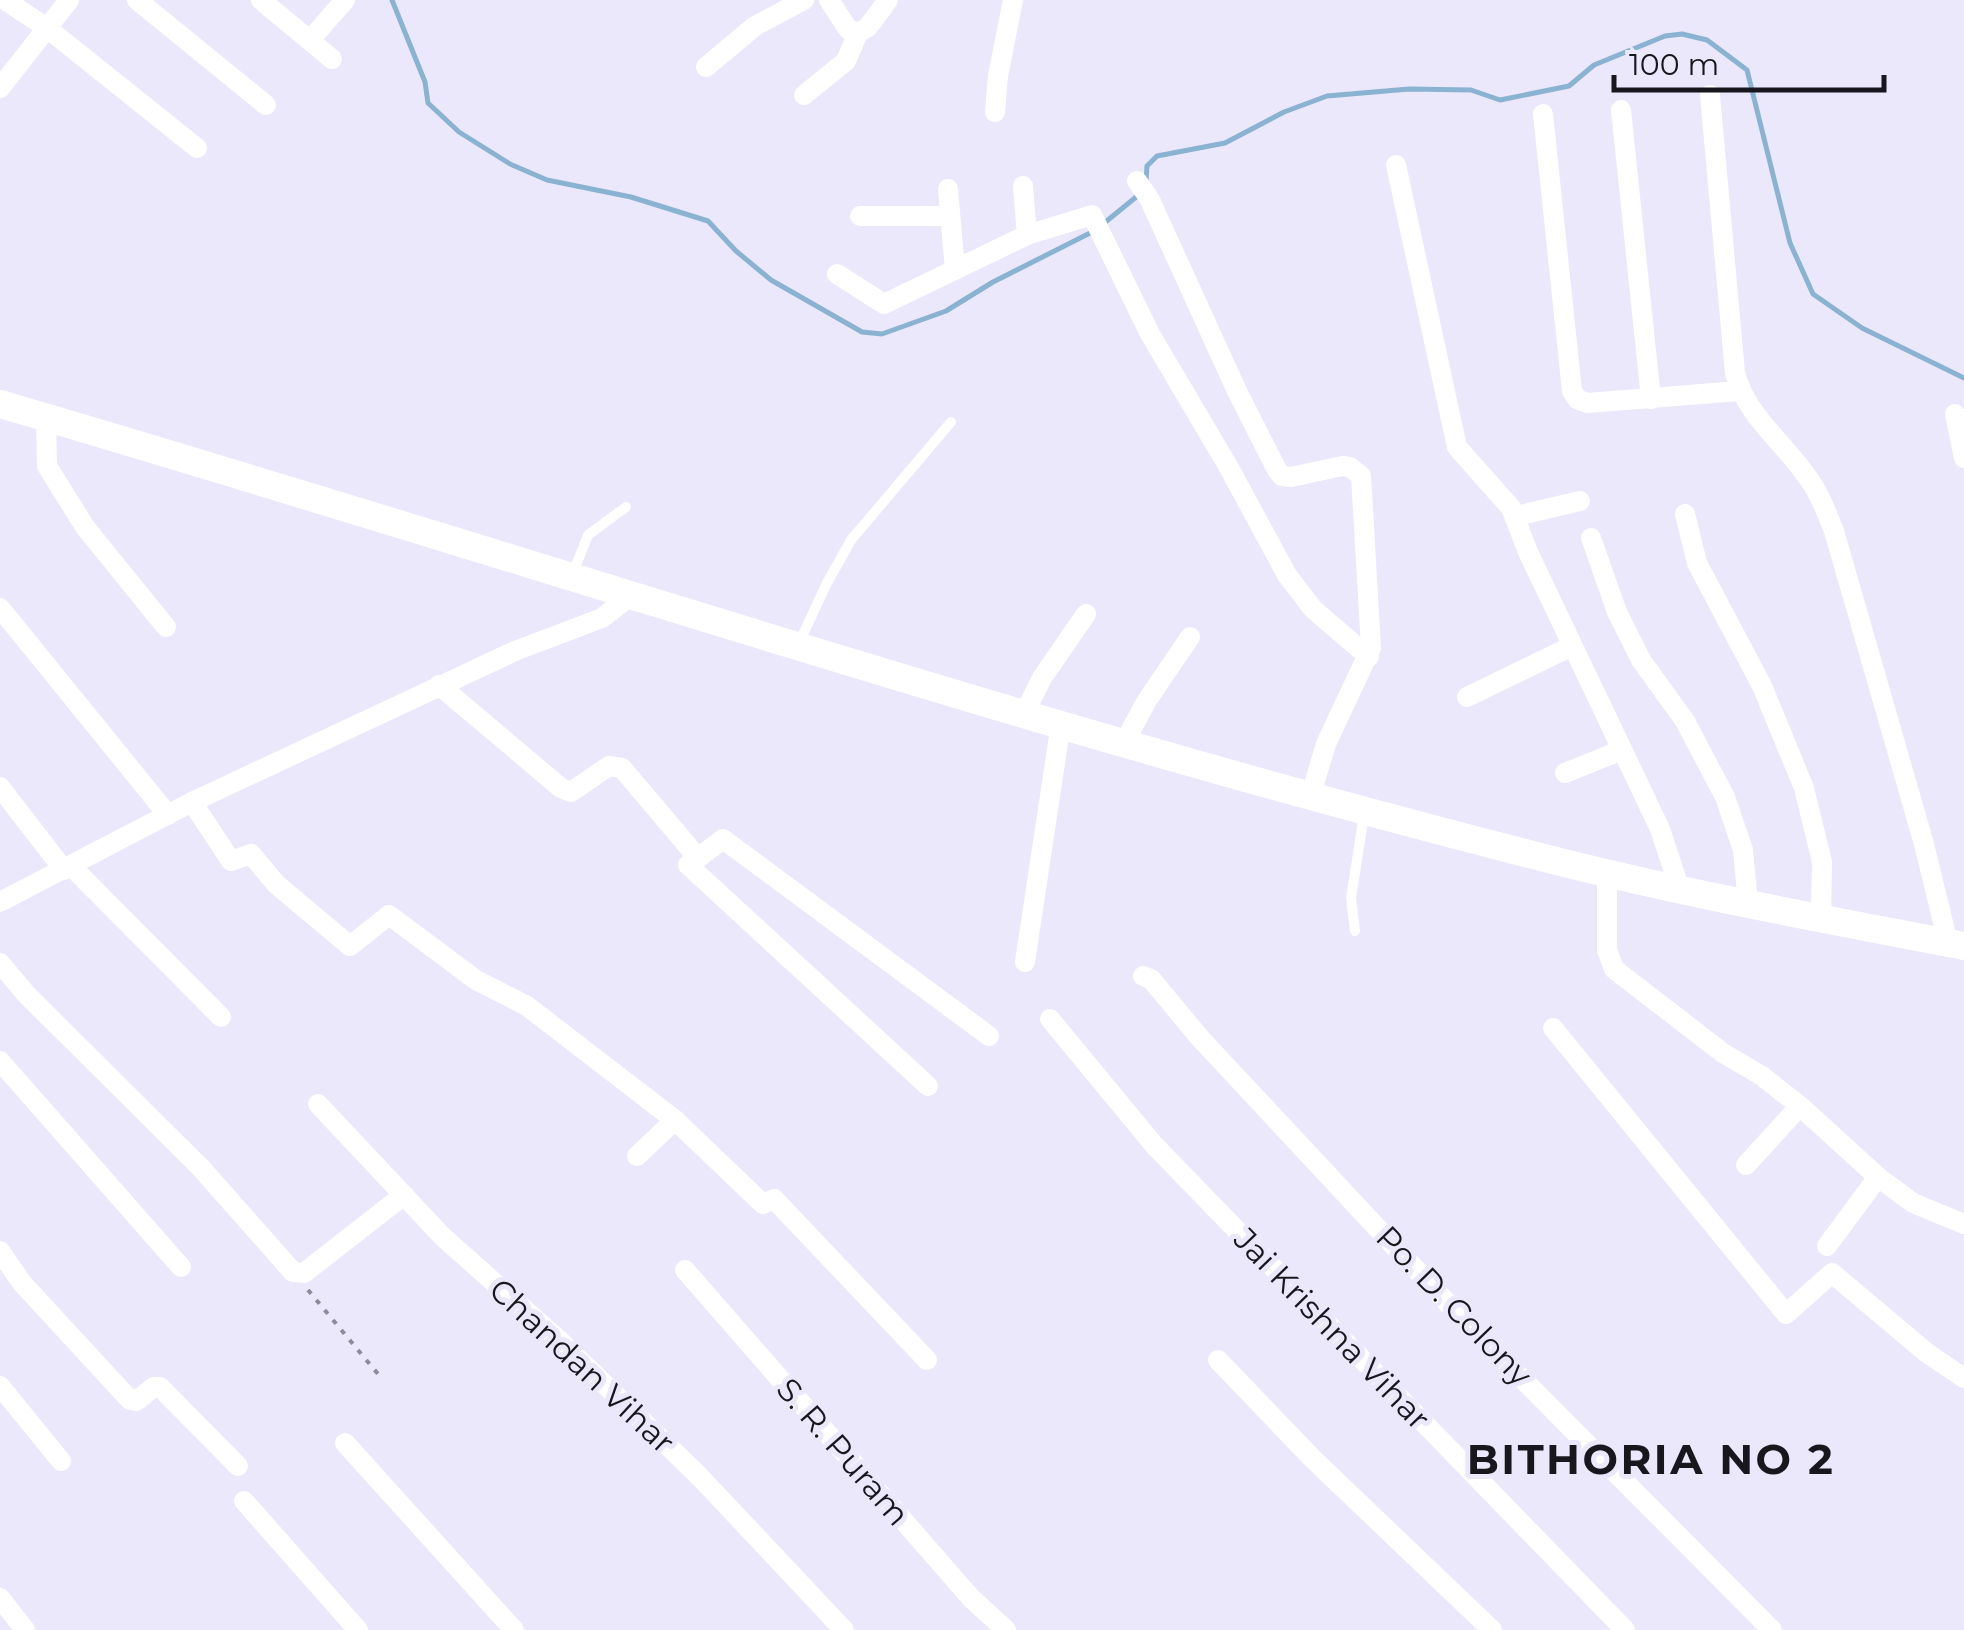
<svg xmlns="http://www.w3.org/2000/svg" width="1964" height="1630" viewBox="0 0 1964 1630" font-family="Montserrat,sans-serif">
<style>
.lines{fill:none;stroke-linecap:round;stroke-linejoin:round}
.stream{stroke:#8ab2d1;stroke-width:5}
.path{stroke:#8d8b99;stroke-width:4;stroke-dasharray:5 8;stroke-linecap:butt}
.lane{stroke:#fff;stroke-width:10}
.street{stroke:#fff;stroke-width:20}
.secondary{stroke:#fff;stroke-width:28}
.labels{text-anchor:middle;stroke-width:10;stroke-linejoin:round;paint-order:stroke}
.street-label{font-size:32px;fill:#18171e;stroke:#ebe8fc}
.district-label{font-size:42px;font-weight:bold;letter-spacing:2.5px;fill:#18171e;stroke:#ebe8fc}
</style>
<rect width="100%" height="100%" fill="#ebe8fc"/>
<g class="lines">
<g class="stream">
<polyline points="392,0 425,82 428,103 459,132 510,164 547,180 631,197 708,221 736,251 771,280 862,332 882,334 946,311 993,282 1094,231"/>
<polyline points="1146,181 1147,166 1157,156 1225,143 1284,112 1327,96 1409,89 1471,90 1500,100 1569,86 1594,65 1665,36 1682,34 1707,40 1747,70 1790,243 1813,294 1862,328 1964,378"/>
<polyline points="1103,224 1141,193"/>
</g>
<polyline class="path" points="308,1290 378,1374"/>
<g class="lane">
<polyline points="573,573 588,535 626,507"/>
<polyline points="798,645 827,583 851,540 951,422"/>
<polyline points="1355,931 1351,898 1364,815"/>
</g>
<g class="street">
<polyline points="5,0 47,28 197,148"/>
<polyline points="137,0 266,105"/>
<polyline points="261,0 332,59"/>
<polyline points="829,0 848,29 858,33 868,27 888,0"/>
<polyline points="310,40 345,0"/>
<polyline points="706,67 755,26 804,0"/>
<polyline points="0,88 69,0"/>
<polyline points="804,95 846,61 858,33"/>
<path d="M1710 95 1735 373C1746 415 1782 441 1806 475 1819 492 1826 511 1834 531L1924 844 1948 943"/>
<polyline points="1621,110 1651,399"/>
<polyline points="995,112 998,76 1013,0"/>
<polyline points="1543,114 1572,391 1577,399 1587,403 1739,391"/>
<polyline points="1396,165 1457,447 1511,508 1528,552 1660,829 1680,890"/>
<polyline points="1137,181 1149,198 1237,391 1277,470 1282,476 1291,477 1342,466 1350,467 1361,476 1371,648 1326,744 1311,794"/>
<polyline points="1023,186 1027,235"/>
<polyline points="948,189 955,270"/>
<polyline points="860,216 950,216"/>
<polyline points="837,274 884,304 1027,235 1092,215 1150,334 1228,466 1287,575 1313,609 1369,657"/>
<polyline points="1955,414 1964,458"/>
<polyline points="46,418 47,466 85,527 166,627"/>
<polyline points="1685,514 1697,563 1762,686 1804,788 1822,862 1821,918"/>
<polyline points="1516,516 1580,501"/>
<polyline points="1591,538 1617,612 1641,660 1685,721 1725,797 1743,850 1748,903"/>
<polyline points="0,608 168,815"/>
<polyline points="439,685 561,788 571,792 609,766 622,768 698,858 688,865 928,1086"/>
<polyline points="1467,697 1572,646"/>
<polyline points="1025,712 1042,678 1086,614"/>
<polyline points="1125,741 1146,702 1190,637"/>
<polyline points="1565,773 1622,750"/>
<polyline points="0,787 64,870"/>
<polyline points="192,802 231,861 251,854 276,884 350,946 389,915 476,980 527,1006 675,1120 763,1204 774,1199 927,1360"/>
<polyline points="698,858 723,839 989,1036"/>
<polyline points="71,866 221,1017"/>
<polyline points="1607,873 1607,950 1614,969 1723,1053 1762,1076 1800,1106 1878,1177 1913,1203 1964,1224"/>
<polyline points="0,902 192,802 515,651 602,618 629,597"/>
<polyline points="1025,962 1061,723"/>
<polyline points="0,963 26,994 201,1168 293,1272 304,1273 404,1195"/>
<polyline points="1143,976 1151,979 1200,1038 1451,1307 1772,1630"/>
<polyline points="1050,1019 1154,1145 1625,1630"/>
<polyline points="1553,1028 1786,1314 1832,1273 1927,1353 1964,1378"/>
<polyline points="0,1061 181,1267"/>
<polyline points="318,1104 443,1237 560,1341 699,1476 844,1630"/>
<polyline points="637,1156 675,1120"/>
<polyline points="1746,1165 1800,1106"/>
<polyline points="1827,1246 1878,1177"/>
<polyline points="0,1251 22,1283 130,1400 136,1401 154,1387 160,1387 238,1466"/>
<polyline points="685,1270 971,1598 1006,1630"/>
<polyline points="1218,1360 1313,1459 1492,1630"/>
<polyline points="0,1386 61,1461"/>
<polyline points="345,1443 514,1630"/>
<polyline points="244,1501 358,1630"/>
<polyline points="0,1598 25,1630"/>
</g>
<path class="secondary" d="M0 404C511 553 1017 724 1533 855 1675 892 1820 918 1964 946"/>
</g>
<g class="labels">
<g class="street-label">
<text transform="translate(1454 1306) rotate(46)" y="11">Po. D. Colony</text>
<text transform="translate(1332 1329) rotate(46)" y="11">Jai Krishna Vihar</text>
<text transform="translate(582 1366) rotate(43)" y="11">Chandan Vihar</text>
<text transform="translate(843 1452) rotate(49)" y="11">S. R. Puram</text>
</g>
<g class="district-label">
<text x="1651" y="1474">BITHORIA NO 2</text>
</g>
</g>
<path d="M1614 75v15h270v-15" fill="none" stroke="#18171e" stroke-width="5"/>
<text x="1629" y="75" font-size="30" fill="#18171e" stroke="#ebe8fc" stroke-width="8" paint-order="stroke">100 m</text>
</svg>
